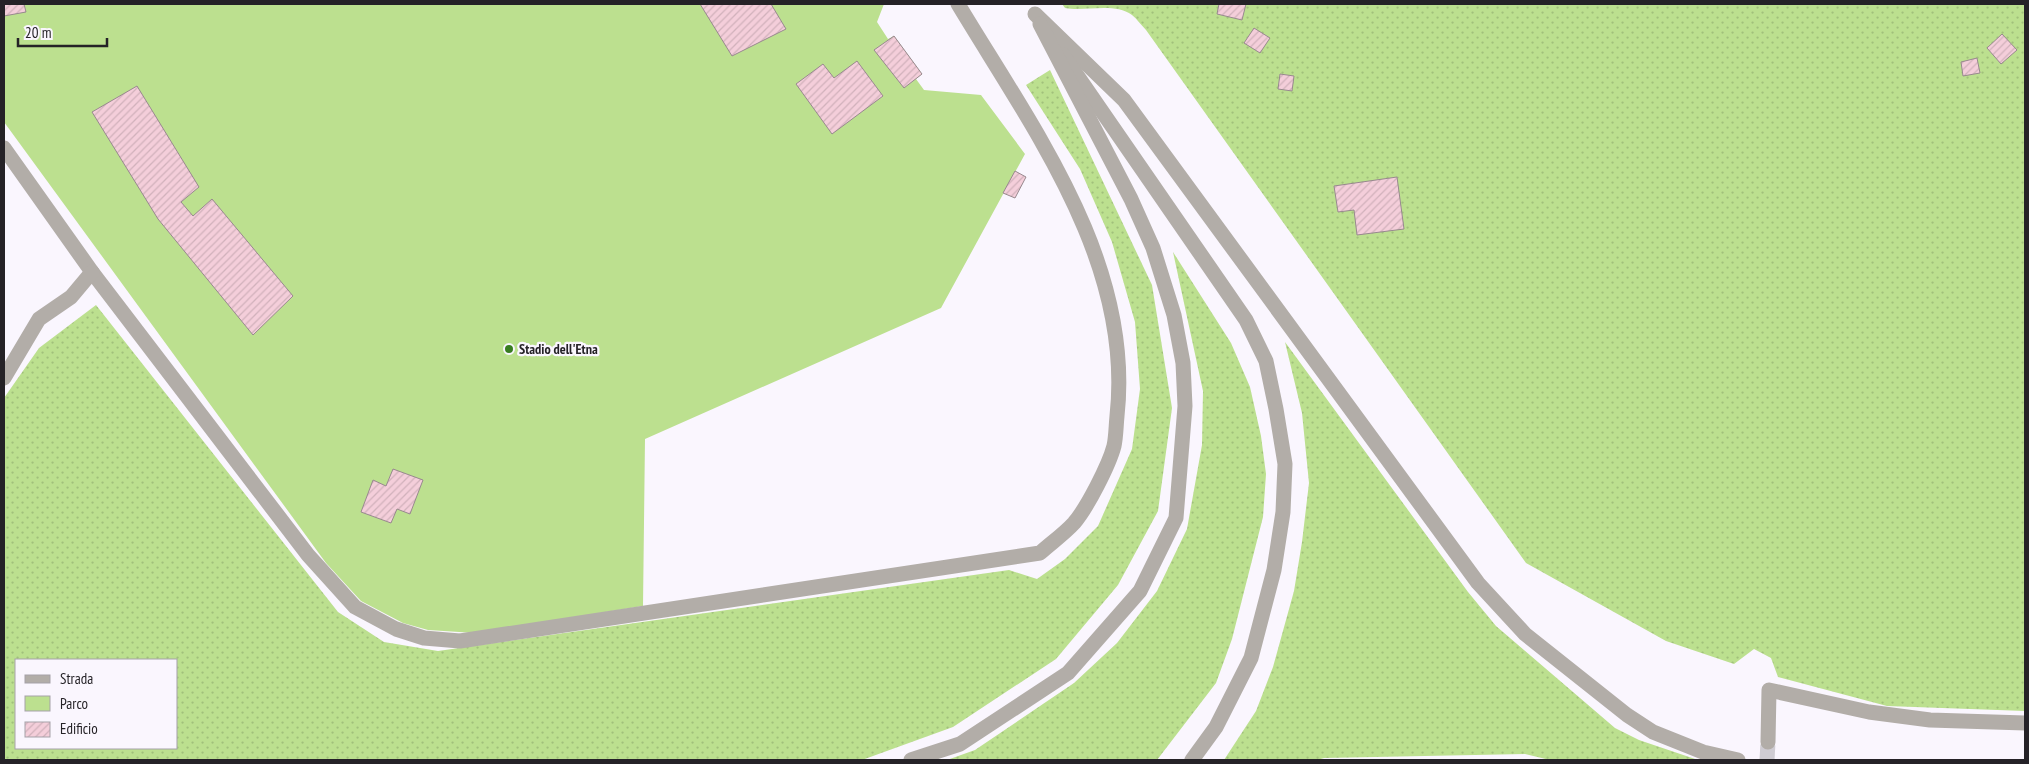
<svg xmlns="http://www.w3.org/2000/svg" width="2029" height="764" viewBox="0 0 2029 764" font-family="'PT Sans Narrow',sans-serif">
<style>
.grass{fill:url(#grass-dots);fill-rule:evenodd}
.green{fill:#bce08f}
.building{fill:url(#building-hatch);stroke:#98898e}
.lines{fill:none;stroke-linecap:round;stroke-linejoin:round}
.minor-tunnel{stroke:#cfccd3;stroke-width:15;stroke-dasharray:15 8;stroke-linecap:butt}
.minor{stroke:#b2ada8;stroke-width:15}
.poi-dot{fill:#387d21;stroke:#faf6fe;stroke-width:2}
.labels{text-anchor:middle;stroke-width:4.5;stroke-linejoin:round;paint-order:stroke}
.poi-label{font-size:14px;font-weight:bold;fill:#252227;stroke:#faf6fe;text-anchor:start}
</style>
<defs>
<pattern id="grass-dots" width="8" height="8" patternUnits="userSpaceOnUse" patternTransform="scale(1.25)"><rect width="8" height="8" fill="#bce08f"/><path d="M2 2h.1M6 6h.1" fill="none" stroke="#a1c07b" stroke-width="1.8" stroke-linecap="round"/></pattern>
<pattern id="building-hatch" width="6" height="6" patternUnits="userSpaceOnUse" patternTransform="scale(1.25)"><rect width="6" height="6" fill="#f4ceda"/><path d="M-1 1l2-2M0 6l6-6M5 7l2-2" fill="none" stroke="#d1b1bb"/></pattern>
</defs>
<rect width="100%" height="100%" fill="#faf6fe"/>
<g class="grass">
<path d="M1062 4H2025V711L1887 706 1778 677 1771 658 1754 649 1734 664 1666 641 1526 563 1146 30C1141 25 1137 19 1132 15 1114 2 1085 12 1065 8Z"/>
<path d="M1050 70 1152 285 1172 408 1158 511 1118 585 1056 659 953 727 862 760H4V398L39 348 96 305 338 612 384 642 438 651 1009 570 1037 579 1065 559 1098 526 1132 449 1140 389 1135 322 1112 242 1080 169 1026 85ZM16 660H176V748H16Z"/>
<polygon points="1173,252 1231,343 1250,387 1261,436 1266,474 1263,517 1232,639 1216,683 1157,760 947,760 975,750 1074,683 1117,643 1157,591 1187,529 1202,445 1203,391"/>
<polygon points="1285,342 1468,592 1496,626 1615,728 1639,740 1698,760 1550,760 1525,754 1324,758 1317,760 1224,760 1256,711 1273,667 1294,591 1302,542 1309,483 1302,413"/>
</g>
<polygon class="green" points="4,4 884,4 877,22 888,39 894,36 922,74 916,79 924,90 981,95 1025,154 941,308 645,439 643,606 475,633 428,630 403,623 361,601 326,563 4,122"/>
<g class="building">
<polygon points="4,4 24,4 26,12 4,16"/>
<polygon points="700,4 771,4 786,29 732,56"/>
<polygon points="1219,4 1246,4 1242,20 1217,14"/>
<polygon points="1254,28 1270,38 1260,53 1244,43"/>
<polygon points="2002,34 2017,50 2001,64 1987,48"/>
<polygon points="894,36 922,74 904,88 874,50"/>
<polygon points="1977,58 1980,73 1963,76 1961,62"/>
<polygon points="857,61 883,96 832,134 796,84 823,64 834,78"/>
<polygon points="1280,74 1294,76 1292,91 1278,89"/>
<polygon points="137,86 199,187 181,202 193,216 212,199 293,296 253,335 158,219 92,112"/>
<polygon points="1015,171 1026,177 1015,198 1003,193"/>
<polygon points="1397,177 1404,229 1357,235 1354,210 1338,212 1334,186"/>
<polygon points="393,469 423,480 410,514 397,509 391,523 361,512 373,480 386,486"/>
</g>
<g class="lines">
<polyline class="minor-tunnel" points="1767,760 1768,742"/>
<g class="minor">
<polyline points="1035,14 1124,100 1478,583 1525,634 1627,715 1653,732 1703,752 1738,760"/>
<polyline points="1063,55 1246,320 1266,361 1276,409 1285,464 1283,512 1274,570 1251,658 1216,727 1192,760"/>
<path d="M4 148 92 272 308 555 355 607 396 629 424 638 460 641 1040 553C1051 543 1064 534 1074 523 1087 508 1109 465 1114 446 1116 437 1116 426 1117 416 1134 263 1033 129 958 4"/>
<polyline points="4,378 39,319 71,297 92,272"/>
<polyline points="1768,742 1769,690 1869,712 1930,720 2025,723"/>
<polyline points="911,760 960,744 1068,673 1140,591 1176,518 1185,406 1183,363 1174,315 1153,248 1131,199 1040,24"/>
</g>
</g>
<circle class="poi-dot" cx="509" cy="349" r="5"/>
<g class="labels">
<g class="poi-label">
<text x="519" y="354">Stadio dell'Etna</text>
</g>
</g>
<rect width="2029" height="764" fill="none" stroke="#252227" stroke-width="10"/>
<rect x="15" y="659" width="162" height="90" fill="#faf6fe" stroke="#a5a1a8"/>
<rect x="25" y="675" width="25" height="8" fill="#b2ada8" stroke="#a5a1a8"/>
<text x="60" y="684" font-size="15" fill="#252227">Strada</text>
<rect x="25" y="696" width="25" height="15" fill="#bce08f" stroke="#a5a1a8"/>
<text x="60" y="709" font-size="15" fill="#252227">Parco</text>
<rect x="25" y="722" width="25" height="15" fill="url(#building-hatch)" stroke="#a5a1a8"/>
<text x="60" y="734" font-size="15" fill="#252227">Edificio</text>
<path d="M18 38v8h89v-8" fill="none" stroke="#252227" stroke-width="2.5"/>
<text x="25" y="38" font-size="15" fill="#252227" stroke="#faf6fe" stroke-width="4" paint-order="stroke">20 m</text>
</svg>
